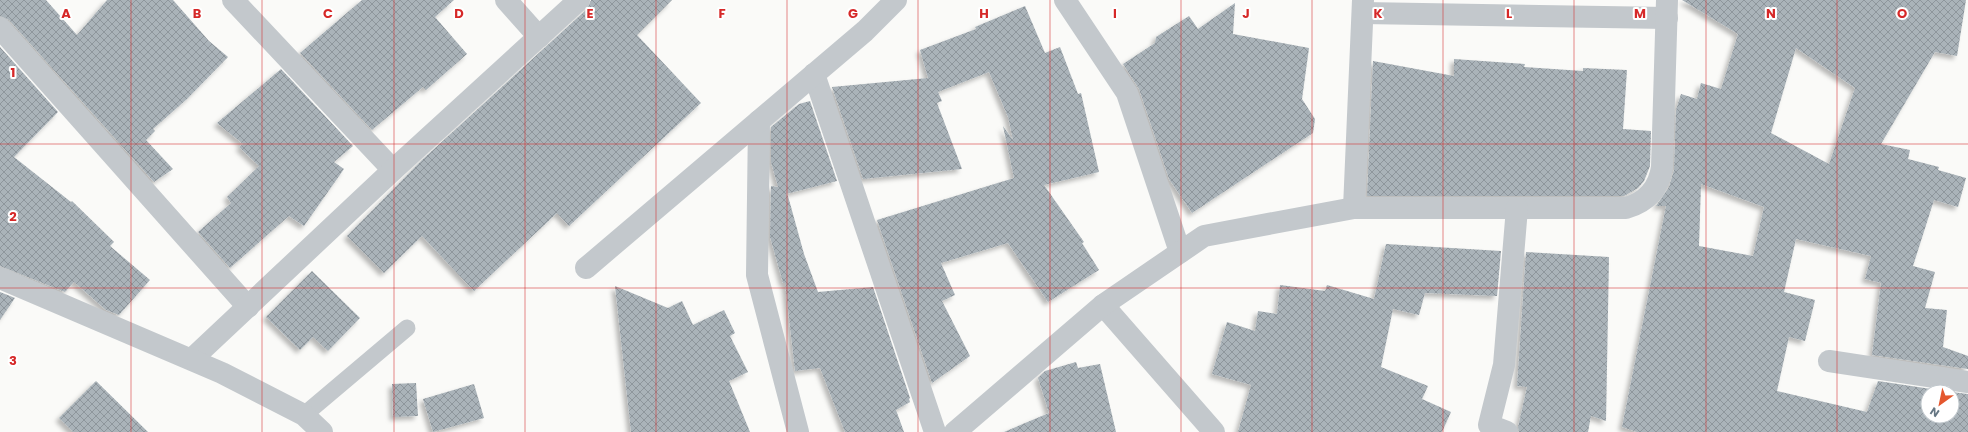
<svg xmlns="http://www.w3.org/2000/svg" width="1968" height="432" viewBox="0 0 1968 432" font-family="Poppins,sans-serif">
<style>
.building{fill:url(#building-cross-hatch);fill-rule:evenodd;filter:url(#shadow)}
.lines{fill:none;stroke-linecap:round;stroke-linejoin:round}
.service{stroke:#c3c8cc;stroke-width:17}
.minor{stroke:#c3c8cc;stroke-width:22}
.tertiary{stroke:#c3c8cc;stroke-width:22}
.grid{fill:none;stroke:#d62828;stroke-width:1;stroke-opacity:0.55}
.grid-label{font-size:13px;text-anchor:middle;font-weight:bold;fill:#d62828;stroke:#fff;stroke-width:4;stroke-linejoin:round;paint-order:stroke}
</style>
<defs>
<pattern id="building-cross-hatch" width="8" height="8" patternUnits="userSpaceOnUse"><rect width="8" height="8" fill="#aab3b9"/><path d="M0 0l8 8M0 8l8-8" fill="none" stroke="#8e969c"/></pattern>
<filter id="shadow"><feDropShadow dx="-3.5" dy="3.5" stdDeviation="2" flood-color="#0004"/></filter>
</defs>
<rect width="100%" height="100%" fill="#fafaf8"/>
<g class="building">
<polygon points="0,0 46,0 77,35 107,0 173,0 209,41 228,57 187,99 153,129 155,131 146,140 173,169 154,182 9,20 0,16"/>
<polygon points="362,0 454,0 435,17 467,54 426,90 423,87 372,130 300,53"/>
<polygon points="591,0 672,0 637,35 701,103 569,226 557,213 474,291 422,236 384,273 347,236 422,160 587,9"/>
<path d="M1682 0H1966L1957 56 1935 52 1881 144 1910 150 1908 159 1939 167 1938 170 1966 178 1958 207 1934 200 1913 266 1935 272 1925 308 1947 310 1943 347 1968 356V369L1872 355 1881 283 1865 279 1871 256 1796 239 1784 292 1815 300 1805 341 1789 337 1777 391 1867 412 1878 381 1951 392H1928V416H1952V392L1968 394V432H1637L1622 427 1666 206H1656L1669 187 1674 170 1676 110 1681 94 1697 99 1701 83 1721 89 1738 34ZM1796 48 1855 88 1829 164 1771 133ZM1701 184 1764 207 1753 256 1699 246Z"/>
<polygon points="1235,3 1233,34 1309,48 1302,99 1315,119 1313,133 1192,213 1169,179 1139,89 1123,64 1155,43 1156,37 1189,16 1198,29"/>
<polygon points="1025,6 1045,53 1060,47 1078,94 1081,93 1099,172 1044,185 1084,242 1082,243 1099,270 1048,302 1008,243 941,263 955,295 942,301 970,356 932,383 877,220 1014,178 1003,126 1013,140 1008,117 989,72 938,92 942,101 937,103 962,169 863,179 832,87 928,78 920,50 976,29 975,27"/>
<polygon points="0,47 58,112 14,157 71,202 72,201 114,242 110,246 150,280 119,315 106,310 74,282 65,292 0,266"/>
<polygon points="1454,59 1525,64 1524,67 1583,71 1583,68 1627,70 1623,129 1651,131 1650,166 1644,181 1638,188 1624,196 1367,196 1373,61 1454,76"/>
<polygon points="281,69 353,146 334,162 344,169 304,226 289,216 230,268 198,232 231,203 227,197 259,166 239,147 243,144 217,123"/>
<polygon points="810,101 837,181 786,194 788,196 804,254 818,292 873,287 910,398 909,399 910,402 896,410 904,432 845,432 820,368 795,371 785,283 783,283 770,237 771,186 778,187 771,162 771,127 799,104"/>
<polygon points="1386,244 1501,251 1497,296 1425,293 1419,315 1393,309 1381,367 1428,386 1422,399 1451,412 1442,432 1238,432 1251,385 1212,374 1227,322 1255,331 1258,311 1277,314 1280,285 1325,291 1327,285 1374,299"/>
<polygon points="1526,252 1609,257 1606,421 1591,416 1588,432 1519,432 1518,427 1527,387 1517,386"/>
<polygon points="312,271 360,318 328,351 313,337 300,350 266,317"/>
<polygon points="615,286 668,308 682,301 693,325 724,310 735,333 730,336 748,372 729,381 750,432 631,432"/>
<polygon points="0,292 15,298 0,320"/>
<polygon points="1076,362 1078,368 1100,364 1116,432 1004,432 1049,413 1038,378 1045,371"/>
<polygon points="96,381 148,432 73,432 59,418"/>
<polygon points="416,383 418,416 393,417 392,384"/>
<polygon points="474,384 484,418 433,432 423,399"/>
</g>
<g class="lines">
<polyline class="service" points="304,415 407,328"/>
<g class="minor">
<polyline points="233,0 393,170"/>
<polyline points="506,0 539,37"/>
<polyline points="1065,0 1127,93 1180,252"/>
<polyline points="1363,13 1667,18"/>
<polyline points="0,28 248,307"/>
<polyline points="814,74 935,432"/>
<polyline points="759,121 757,275 798,432"/>
<polyline points="1354,208 1363,0"/>
<polyline points="586,268 865,31 896,0"/>
<polyline points="1103,305 1214,432"/>
<polyline points="192,359 393,170 579,0"/>
<polyline points="1829,361 1968,382"/>
<path d="M955 432 1103 305 1204 236 1354 208H1626C1647 202 1659 188 1662 167L1667 0"/>
<polyline points="1507,432 1489,425 1504,365 1517,208"/>
</g>
<polyline class="tertiary" points="0,278 222,373 304,415 322,432"/>
</g>
<path class="grid" d="M131 0V432M262 0V432M394 0V432M525 0V432M656 0V432M787 0V432M918 0V432M1050 0V432M1181 0V432M1312 0V432M1443 0V432M1574 0V432M1706 0V432M1837 0V432M0 144H1968M0 288H1968"/>
<g class="grid-label">
<text x="66" y="18">A</text>
<text x="197" y="18">B</text>
<text x="328" y="18">C</text>
<text x="459" y="18">D</text>
<text x="590" y="18">E</text>
<text x="722" y="18">F</text>
<text x="853" y="18">G</text>
<text x="984" y="18">H</text>
<text x="1115" y="18">I</text>
<text x="1246" y="18">J</text>
<text x="1378" y="18">K</text>
<text x="1509" y="18">L</text>
<text x="1640" y="18">M</text>
<text x="1771" y="18">N</text>
<text x="1902" y="18">O</text>
<text x="13" y="77">1</text>
<text x="13" y="221">2</text>
<text x="13" y="365">3</text>
</g>
<g transform="translate(1940 404) rotate(213)"><circle r="19" fill="#ffffff" stroke="#c1c8cd"/>
<path d="M0-3L7 15L0 10L-7 15Z" fill="#e4572e"/>
<text y="-6" font-size="11" font-weight="bold" text-anchor="middle" fill="#657683">N</text>
</g>
</svg>
